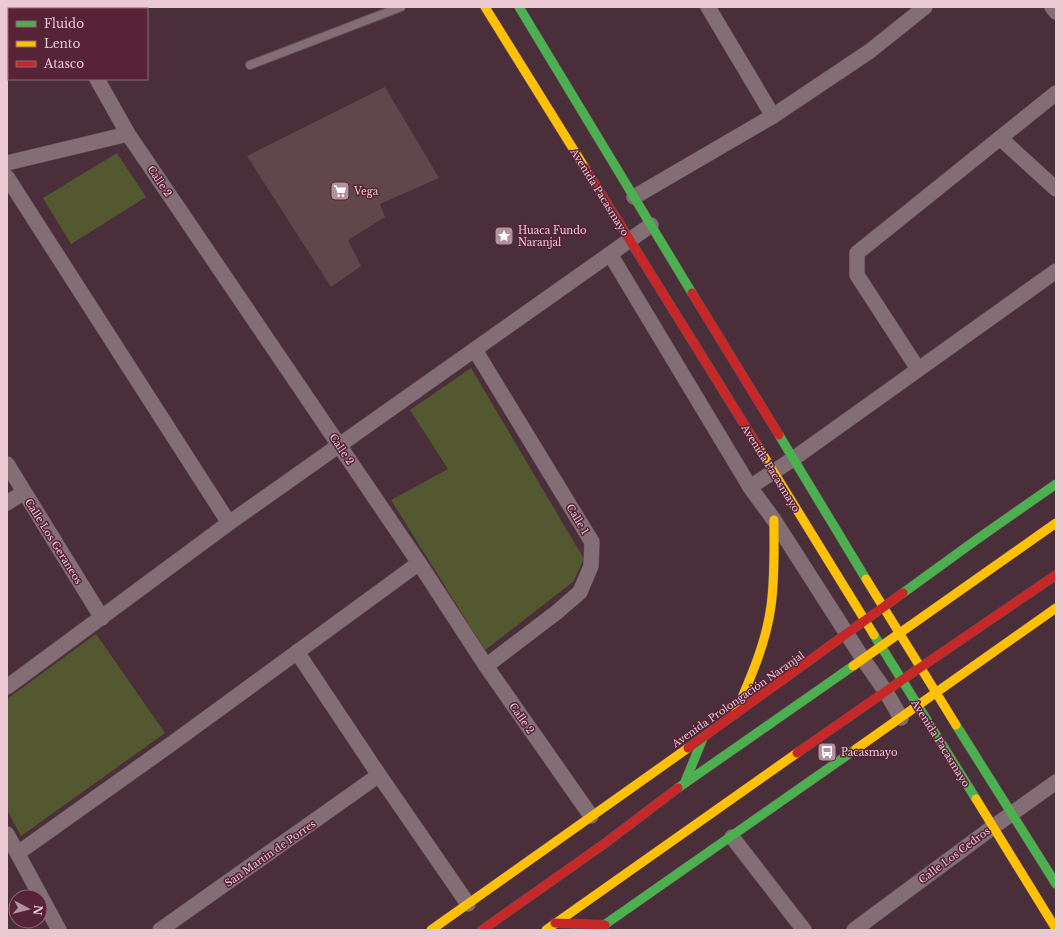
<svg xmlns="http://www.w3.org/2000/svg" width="1063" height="937" viewBox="0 0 1063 937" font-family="'Libre Baskerville',serif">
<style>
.green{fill:#545830}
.building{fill:#61474c}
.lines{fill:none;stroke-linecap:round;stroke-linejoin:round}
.lane-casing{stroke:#644d56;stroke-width:10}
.street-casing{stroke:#644d56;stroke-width:16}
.fast-casing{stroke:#644d56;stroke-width:10}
.slow-casing{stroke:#644d56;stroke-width:10}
.jam-casing{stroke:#644d56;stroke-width:10}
.lane{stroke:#836e76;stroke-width:8}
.street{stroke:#836e76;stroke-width:15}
.fast{stroke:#4caf50;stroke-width:9}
.slow{stroke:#ffc107;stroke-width:9}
.jam{stroke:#c62828;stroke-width:9}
.labels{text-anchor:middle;stroke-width:3;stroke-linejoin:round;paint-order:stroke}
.street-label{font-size:10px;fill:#eac9d3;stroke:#562337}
.poi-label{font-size:10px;fill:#eac9d3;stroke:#562337;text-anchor:start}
</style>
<rect width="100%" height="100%" fill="#4a2f3a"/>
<g class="green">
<polygon points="117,153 146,197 71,244 43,198"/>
<polygon points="471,368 584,559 573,582 485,650 391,500 448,469 410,410"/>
<polygon points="96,634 165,733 21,836 7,810 7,699"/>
</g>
<polygon class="building" points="385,87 439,178 380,204 385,217 348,240 361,266 331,287 247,156"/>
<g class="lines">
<g class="lane-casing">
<polyline id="lane" points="250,65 401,7"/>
</g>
<g class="street-casing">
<g id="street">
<polyline points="57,7 58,9"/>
<polyline points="708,7 773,116"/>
<polyline points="1052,7 1056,12"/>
<polyline points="97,79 128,134 419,563 486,666 591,816"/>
<polyline points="1000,138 1056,189"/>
<polyline points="7,163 128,134"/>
<polyline points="7,177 229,523"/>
<polyline points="634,197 773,116 870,51 925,7"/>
<polyline points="610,254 750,487 774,520 863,659 886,692 901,718"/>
<polyline points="475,350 592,542 591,566 580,592 557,612 486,666"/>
<polyline points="918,369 857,275 857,253 1056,93"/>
<polyline points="7,464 102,618"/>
<polyline points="750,487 793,459 1056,271"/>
<polyline points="7,503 24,492"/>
<polyline points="297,652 379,775 468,904"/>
<polyline points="7,687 229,523 651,225"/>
<polyline points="7,834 59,930"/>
<polyline points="732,837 804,930"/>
<polyline points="18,853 174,742 419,563"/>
<polyline points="160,930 379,775"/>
<polyline points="854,930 993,827 1056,782"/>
</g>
</g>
<g class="fast-casing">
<g id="fast">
<polyline points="519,7 692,293"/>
<polyline points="779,435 866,579"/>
<polyline points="903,593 976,540 1056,484"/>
<polyline points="874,635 976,799"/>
<polyline points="956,725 1056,884"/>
<polyline points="685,782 703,738"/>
<polyline points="678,788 853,666"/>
<polyline points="597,930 856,749"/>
</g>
</g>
<g class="slow-casing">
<g id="slow">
<polyline points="485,7 585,168"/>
<polyline points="757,445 874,635"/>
<polyline points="866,579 956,725"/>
<polyline points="853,666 1056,523"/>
<path d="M735 714C750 679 766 644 771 606 775 578 774 549 774 520"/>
<polyline points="856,749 1056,608"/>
<polyline points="976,799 1056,929"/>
<polyline points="431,930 688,748"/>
<polyline points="546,930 797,753"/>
</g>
</g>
<g class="jam-casing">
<g id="jam">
<polyline points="585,168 757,445"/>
<polyline points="692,293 779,435"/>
<polyline points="688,748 903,593"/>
<polyline points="797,753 902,680 1056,575"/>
<polyline points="555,923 605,925"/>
<polyline points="482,930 604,844 678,788"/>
</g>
</g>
<use href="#lane" class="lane"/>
<use href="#street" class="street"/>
<use href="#fast" class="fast"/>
<use href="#slow" class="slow"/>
<use href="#jam" class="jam"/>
</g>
<defs>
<g id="supermarket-square" transform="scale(1)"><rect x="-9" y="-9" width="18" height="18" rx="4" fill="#b2939d" stroke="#562337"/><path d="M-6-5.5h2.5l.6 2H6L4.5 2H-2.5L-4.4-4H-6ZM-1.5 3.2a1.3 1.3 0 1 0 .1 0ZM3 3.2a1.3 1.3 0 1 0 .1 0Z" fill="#fff"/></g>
<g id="sight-square" transform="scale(1)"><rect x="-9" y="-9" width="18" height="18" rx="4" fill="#b2939d" stroke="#562337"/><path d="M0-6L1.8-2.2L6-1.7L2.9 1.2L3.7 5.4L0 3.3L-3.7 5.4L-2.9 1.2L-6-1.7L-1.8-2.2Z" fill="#fff"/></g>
<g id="bus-square" transform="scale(1)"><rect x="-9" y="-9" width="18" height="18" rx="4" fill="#b2939d" stroke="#562337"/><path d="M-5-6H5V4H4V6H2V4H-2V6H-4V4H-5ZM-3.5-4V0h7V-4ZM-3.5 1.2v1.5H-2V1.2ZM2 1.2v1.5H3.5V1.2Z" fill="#fff"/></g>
</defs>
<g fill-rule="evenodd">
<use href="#supermarket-square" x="340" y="191"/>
<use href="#sight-square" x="504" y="236"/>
<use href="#bus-square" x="827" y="752"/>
</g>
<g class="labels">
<g class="street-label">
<text transform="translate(160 181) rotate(56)" y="4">Calle 2</text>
<text transform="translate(600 192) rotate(58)" y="4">Avenida Pacasmayo</text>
<text transform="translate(342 449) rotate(56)" y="4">Calle 2</text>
<text transform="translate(771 468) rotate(58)" y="4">Avenida Pacasmayo</text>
<text transform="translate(578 519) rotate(59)" y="4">Calle 1</text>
<text transform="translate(54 541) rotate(58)" y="4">Calle Los Geraneos</text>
<text transform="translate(738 699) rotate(-35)" y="4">Avenida Prolongación Naranjal</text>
<text transform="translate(522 718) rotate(55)" y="4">Calle 2</text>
<text transform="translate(941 743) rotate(58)" y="4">Avenida Pacasmayo</text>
<text transform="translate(270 853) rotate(-35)" y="4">San Martin de Porres</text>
<text transform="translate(954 855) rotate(-37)" y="4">Calle Los Cedros</text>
</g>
<g class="poi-label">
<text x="354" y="195">Vega</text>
<text x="518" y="234">Huaca Fundo<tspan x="518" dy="12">Naranjal</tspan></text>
<text x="841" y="756">Pacasmayo</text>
</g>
</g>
<rect width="1063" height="937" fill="none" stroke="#eac9d3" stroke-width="16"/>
<rect x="8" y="8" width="140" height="72" fill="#562337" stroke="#916575"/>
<rect x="16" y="21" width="20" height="6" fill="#4caf50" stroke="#916575"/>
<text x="44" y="28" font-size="12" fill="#eac9d3">Fluido</text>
<rect x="16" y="41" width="20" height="6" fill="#ffc107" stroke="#916575"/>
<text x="44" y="48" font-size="12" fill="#eac9d3">Lento</text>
<rect x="16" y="61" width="20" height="6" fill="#c62828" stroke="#916575"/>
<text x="44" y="68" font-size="12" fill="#eac9d3">Atasco</text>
<g transform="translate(28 909) rotate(97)"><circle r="19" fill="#562337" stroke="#916575"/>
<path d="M0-3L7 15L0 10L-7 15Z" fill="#b2939d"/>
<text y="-6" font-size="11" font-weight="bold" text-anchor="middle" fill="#eac9d3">N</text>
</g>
</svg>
